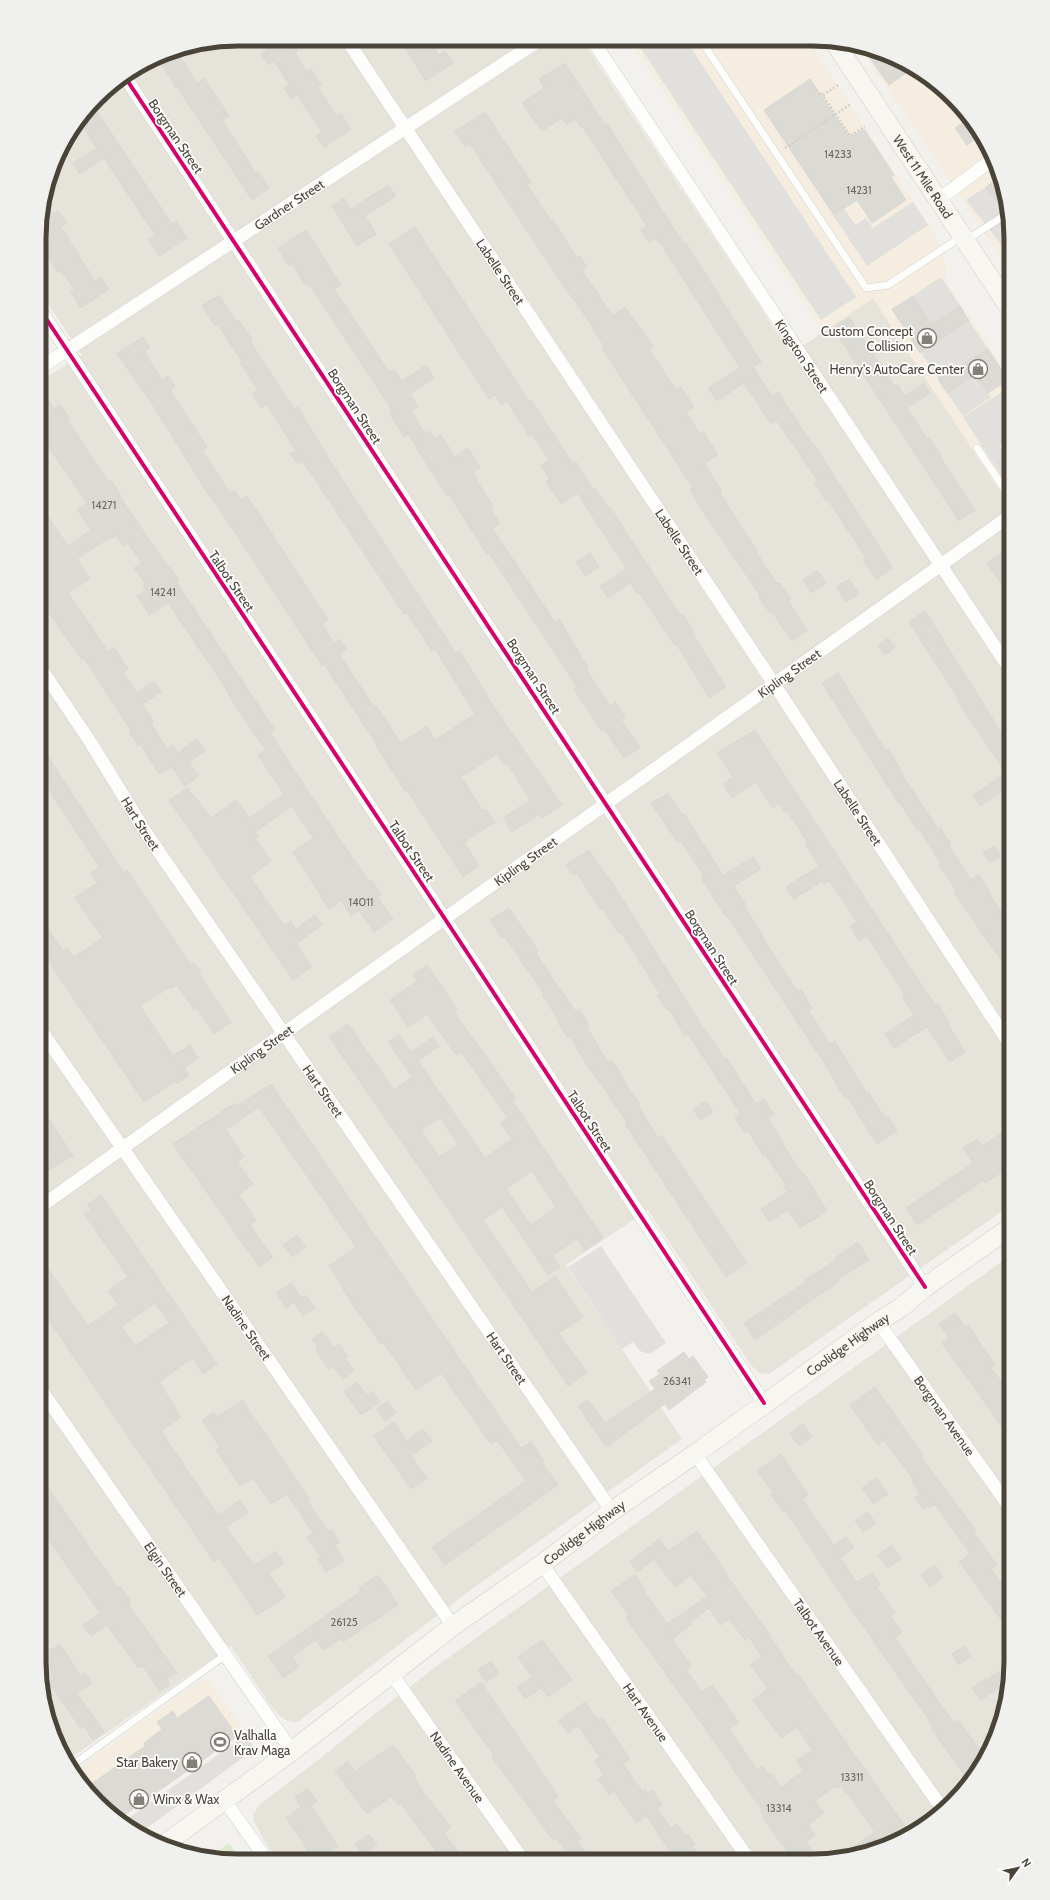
<svg xmlns="http://www.w3.org/2000/svg" width="1050" height="1900" viewBox="0 0 1050 1900" font-family="Cabin,sans-serif">
<style>
.residential{fill:#e6e3da}
.commercial{fill:#f4ede0}
.green{fill:#deecce}
.parking{fill:#e1e0dc}
.building{fill:#dcdad5;stroke:#dad8d3;fill-rule:evenodd}
.lines{fill:none;stroke-linecap:round;stroke-linejoin:round}
.service-casing{stroke:#d0cfca;stroke-width:8}
.minor-casing{stroke:#d0cfca;stroke-width:14}
.secondary-casing{stroke:#d1cec4;stroke-width:20}
.path{stroke:#d2d1cb;stroke-width:2.5;stroke-dasharray:2 2;stroke-linecap:butt}
.service{stroke:#fdfdfc;stroke-width:7}
.minor{stroke:#fdfdfc;stroke-width:13}
.secondary{stroke:#f7f6f0;stroke-width:19}
.cycleway-casing{stroke:#fff;stroke-width:6}
.cycleway{stroke:#d6006c;stroke-width:4}
.labels{text-anchor:middle;stroke-width:3.5;stroke-linejoin:round;paint-order:stroke}
.number-label{font-size:11px;fill:#6e6a60}
.street-label{font-size:13px;fill:#494338;stroke:#fff}
.poi-label{font-size:13px;fill:#494338;stroke:#fff;text-anchor:end}
.rim{fill:none;stroke:#494338;stroke-width:5}
</style>
<rect width="100%" height="100%" fill="#f2f1ed"/>
<g class="residential">
<polygon points="238,39 583,41 791,354 873,298 1011,508 1011,1205 769,1374 759,1373 750,1364 648,1210 566,1265 682,1439 468,1592 299,1721 294,1722 286,1720 280,1716 270,1705 231,1646 68,1760 50,1726 39,1662 40,381 82,355 41,293 41,212 60,150 106,88 162,54"/>
<polygon points="1011,1255 1011,1676 996,1738 970,1783 933,1820 876,1850 812,1861 277,1859 265,1842 254,1821 253,1815 260,1804 322,1757 376,1713 438,1665"/>
</g>
<g class="commercial">
<polygon points="630,41 809,43 932,229 947,266 945,278 947,283 1011,380 1011,491 1003,496 873,298 824,332"/>
<polygon points="858,45 900,59 943,88 977,127 1000,174 1011,238 1011,272"/>
<polygon points="206,1677 244,1731 117,1820 80,1783 74,1771"/>
</g>
<polygon class="green" points="229,1843 241,1859 208,1858"/>
<g class="parking">
<polygon points="636,41 687,42 856,297 821,320"/>
<polygon points="986,187 999,204 1005,200 1011,244 1004,248 966,200"/>
<polygon points="913,202 928,225 867,266 833,215 844,208 855,225 866,218 873,228"/>
<polygon points="941,277 960,306 932,324 913,296"/>
<polygon points="969,321 988,349 939,379 921,352"/>
<polygon points="976,375 991,397 963,416 947,393"/>
<polygon points="1011,386 1011,437 999,445 1011,463 1011,490 963,417"/>
<polygon points="601,1246 666,1343 650,1354 640,1351 633,1342 622,1349 568,1267"/>
<polygon points="246,1735 255,1749 140,1833 122,1823"/>
</g>
<g class="building">
<polygon points="260,39 291,39 298,51 295,53 307,72 311,69 321,84 317,87 337,116 341,114 351,129 324,147 316,136 322,132 297,95 291,99 284,88 289,84 274,61 268,65 261,54 267,50"/>
<polygon points="400,40 429,40 439,55 445,51 453,63 426,81"/>
<polygon points="862,47 900,59 913,68 889,85"/>
<polygon points="176,51 197,83 204,78 229,116 222,120 256,173 258,171 269,188 252,200 177,87 176,88 157,57 162,54"/>
<polygon points="565,63 605,125 607,124 684,244 686,243 761,362 753,367 772,396 778,392 813,445 814,444 893,568 876,579 863,560 866,558 828,500 826,501 815,484 818,482 795,447 776,420 771,424 744,383 717,401 708,388 740,368 662,246 655,238 649,243 641,230 647,226 582,126 581,127 575,119 567,125 562,118 542,131 522,103 544,88 539,79"/>
<polygon points="810,79 850,138 864,129 894,175 891,177 906,200 872,223 857,200 834,215 764,110"/>
<polygon points="485,112 531,182 527,184 551,221 553,220 577,258 580,256 587,267 582,270 606,306 613,315 625,307 653,346 649,349 676,390 681,387 694,407 686,413 700,434 703,431 718,455 704,464 722,491 720,493 756,549 755,550 777,584 779,582 791,600 788,601 807,630 792,641 772,612 770,613 758,596 760,595 706,516 690,490 693,488 602,348 604,346 582,311 562,284 470,144 465,147 455,131"/>
<polygon points="98,113 172,224 176,221 187,238 159,256 148,239 155,235 104,158 79,174 73,163 97,148 81,124"/>
<polygon points="969,118 981,135 967,145 955,128"/>
<polygon points="1001,176 1006,209 1003,210 986,187"/>
<polygon points="388,185 396,196 365,216 376,234 357,246 332,206 344,198 351,209"/>
<polygon points="44,202 53,215 58,211 67,223 61,227 95,281 101,277 109,289 81,308 71,292 75,290 61,271 58,273 41,246 41,212"/>
<polygon points="415,227 529,401 531,400 573,464 576,462 593,489 595,488 608,508 610,507 680,615 682,613 695,633 693,634 726,687 709,698 677,645 675,646 639,592 637,593 630,583 608,598 600,586 627,569 577,493 561,504 546,482 550,479 541,466 549,460 532,434 529,436 507,401 501,405 495,395 489,399 389,244"/>
<polygon points="306,230 341,285 334,289 389,372 394,369 402,381 426,365 434,378 410,394 418,406 411,411 425,434 430,431 435,439 441,435 455,457 468,448 480,467 473,472 476,477 475,478 493,506 490,508 500,523 492,528 555,622 559,619 588,668 586,669 610,706 615,702 625,717 621,720 640,748 624,758 605,730 602,732 574,689 577,687 489,553 487,554 449,495 447,496 408,434 404,437 389,413 392,410 309,284 306,286 292,264 289,266 278,248"/>
<polygon points="219,295 236,321 239,320 252,340 250,341 294,409 298,407 329,459 456,653 459,650 494,707 562,805 542,818 539,814 512,832 503,818 530,800 507,763 504,765 497,754 461,777 483,811 486,809 495,822 464,842 479,866 463,877 407,790 405,791 396,777 376,746 377,745 324,664 322,666 234,531 210,496 209,496 151,402 117,354 143,337 150,348 144,352 162,380 168,376 175,387 170,390 207,447 202,450 230,493 234,490 241,500 247,496 254,506 328,620 322,624 334,643 340,639 347,649 339,654 374,707 376,705 401,743 427,726 435,740 475,714 435,649 432,651 407,613 404,614 310,472 302,461 297,464 290,454 296,451 267,405 261,408 252,394 258,390 240,363 242,362 218,325 215,326 202,306"/>
<polygon points="913,296 932,324 960,306 969,321 920,353 892,309"/>
<polygon points="849,317 895,387 898,385 904,396 924,383 930,393 907,408 927,439 929,437 941,456 940,457 975,510 959,521 833,328"/>
<polygon points="988,349 1008,380 988,393 976,375 947,393 938,379"/>
<polygon points="40,389 54,409 60,404 69,417 67,419 91,456 109,482 111,480 121,494 119,495 148,538 169,568 170,567 179,581 177,583 275,730 270,733 345,847 370,882 372,881 382,895 378,898 393,919 374,932 359,910 351,916 341,901 329,909 293,852 313,838 292,806 255,832 259,837 255,839 271,861 250,877 284,925 291,921 296,929 315,915 322,925 296,944 312,967 293,980 169,800 188,788 211,818 236,800 249,818 284,794 258,755 266,750 240,713 221,681 168,603 149,615 137,596 146,590 143,586 145,584 134,568 142,563 128,543 123,546 116,535 110,539 109,538 77,559 90,579 68,593 108,651 114,647 128,669 123,673 137,693 154,681 161,692 142,704 154,722 151,724 167,749 173,745 178,753 196,739 205,751 189,762 199,776 185,786 172,767 159,774 140,744 138,746 129,732 131,731 84,658 82,660 40,600 40,505 68,546 91,530 77,509 87,503 47,445 50,443 40,428"/>
<polygon points="590,553 599,567 585,576 576,562"/>
<polygon points="1002,553 1011,566 1011,599 987,563"/>
<polygon points="817,570 826,583 811,593 803,580"/>
<polygon points="849,579 859,594 846,602 836,587"/>
<polygon points="925,611 1011,748 1011,786 980,806 973,795 1006,773 956,699 958,698 909,622"/>
<polygon points="888,638 895,648 885,655 878,645"/>
<polygon points="838,673 886,751 888,749 901,769 899,770 938,829 940,827 951,845 949,846 971,880 979,875 990,892 989,893 1003,914 1000,915 1011,931 1011,975 954,892 956,890 939,865 941,864 920,830 918,831 900,803 899,804 822,683"/>
<polygon points="755,730 921,984 936,1005 938,1004 950,1024 948,1025 965,1052 950,1062 927,1027 894,1048 885,1034 914,1015 902,996 905,995 867,936 859,941 850,926 857,922 830,881 824,884 822,881 794,899 786,887 819,866 805,844 808,843 787,811 785,812 779,803 773,808 756,782 732,798 723,784 733,777 717,753"/>
<polygon points="40,744 124,873 127,870 188,961 191,965 194,963 201,973 199,974 231,1022 214,1034 197,1008 194,1010 177,985 171,989 170,987 140,1006 173,1056 190,1045 198,1058 184,1068 189,1075 177,1084 176,1081 144,1102 40,949 40,917 63,951 67,948 74,957 103,938 75,898 97,883 90,873 99,867 40,776"/>
<polygon points="668,793 683,816 685,815 723,875 753,857 761,869 734,886 746,905 744,906 762,934 761,935 798,992 801,990 812,1008 809,1011 830,1044 835,1041 867,1094 869,1093 885,1118 888,1117 897,1131 877,1144 846,1095 844,1097 833,1079 834,1078 728,917 727,918 717,903 701,878 704,876 681,841 678,843 651,803"/>
<polygon points="994,846 1001,856 990,863 983,853"/>
<polygon points="589,850 607,877 608,876 706,1032 707,1032 724,1058 726,1057 756,1104 764,1099 774,1114 768,1118 783,1142 782,1143 802,1174 804,1173 827,1211 800,1228 788,1210 769,1222 761,1209 787,1192 783,1186 786,1185 765,1154 763,1155 748,1131 745,1133 735,1118 741,1114 688,1034 685,1036 669,1009 667,1010 657,995 660,994 621,932 619,934 602,908 600,909 577,873 573,875 566,865"/>
<polygon points="509,908 538,951 536,953 557,985 576,1012 579,1009 589,1024 586,1026 608,1063 612,1060 622,1075 621,1076 640,1105 638,1106 658,1138 662,1136 747,1263 726,1277 625,1124 627,1123 603,1087 586,1064 570,1037 568,1038 558,1023 560,1022 542,995 544,994 504,936 502,938 490,920"/>
<path d="M427 965 457 1009 454 1011 456 1015 516 1098 512 1100 603 1238 585 1250 577 1239 552 1256 560 1267 548 1275 502 1207 483 1220 532 1292 555 1276 583 1317 559 1333 587 1373 568 1386 446 1206 329 1037 348 1024 394 1090 412 1077 388 1042 399 1034 411 1052 433 1037 439 1046 418 1061 485 1158 512 1139 500 1123 508 1118 461 1052 456 1055 427 1014 408 1027 390 1000 417 981 413 975ZM440 1118 458 1144 439 1157 421 1130ZM532 1171 556 1207 531 1225 506 1189Z"/>
<polygon points="271,1084 521,1448 531,1441 544,1461 542,1462 558,1485 445,1565 432,1547 526,1481 497,1440 491,1444 441,1373 416,1390 383,1342 381,1344 364,1321 343,1290 344,1289 329,1266 356,1247 259,1107 226,1130 244,1157 237,1162 253,1184 239,1195 256,1220 250,1225 273,1257 259,1267 173,1144 235,1103 237,1106"/>
<polygon points="706,1101 713,1112 700,1120 693,1109"/>
<polygon points="40,1105 73,1156 48,1170 42,1161 51,1156 40,1138"/>
<polygon points="1011,1127 1011,1166 985,1183 984,1180 917,1225 906,1208 973,1163 963,1148 977,1139 982,1146"/>
<path d="M101 1195 217 1364 203 1374 192 1358 159 1382 181 1417 161 1431 218 1515 240 1500 248 1512 226 1527 254 1565 276 1551 284 1563 269 1573 285 1597 257 1615 219 1558 214 1562 39 1306V1256L88 1326 118 1305 108 1291 128 1277 84 1214 91 1210 87 1205ZM155 1303 169 1323 135 1346 121 1327Z"/>
<polygon points="297,1235 306,1247 292,1257 283,1245"/>
<polygon points="858,1242 869,1260 837,1280 838,1282 755,1340 744,1323 806,1282 805,1280 836,1260 835,1258"/>
<polygon points="291,1283 301,1297 286,1308 276,1293"/>
<polygon points="305,1295 315,1308 303,1316 294,1303"/>
<polygon points="955,1313 965,1327 968,1325 995,1365 991,1368 1011,1395 1011,1439 942,1343 949,1338 939,1324"/>
<polygon points="322,1332 334,1347 339,1344 348,1357 346,1359 354,1371 343,1379 333,1366 329,1369 315,1349 318,1347 312,1339"/>
<polygon points="684,1352 689,1359 693,1356 708,1377 704,1380 706,1382 669,1410 665,1404 606,1447 578,1406 588,1400 605,1423 655,1389 649,1381 660,1374 657,1371"/>
<polygon points="357,1382 367,1395 372,1391 380,1402 361,1415 344,1391"/>
<polygon points="875,1387 923,1455 921,1457 976,1531 973,1532 997,1565 991,1569 1011,1595 1011,1633 959,1562 970,1554 935,1504 930,1508 928,1505 923,1509 915,1498 920,1494 912,1482 914,1481 884,1440 878,1445 850,1405"/>
<polygon points="242,1400 309,1498 307,1500 324,1526 328,1532 331,1529 340,1542 335,1545 344,1560 326,1572 318,1559 321,1558 307,1537 313,1533 287,1494 271,1504 253,1478 240,1486 216,1450 220,1448 202,1420 214,1412 217,1417"/>
<polygon points="388,1401 396,1413 385,1421 376,1409"/>
<polygon points="394,1422 407,1441 423,1429 432,1441 411,1456 427,1478 411,1489 374,1436"/>
<polygon points="803,1424 812,1437 799,1446 790,1434"/>
<polygon points="781,1454 808,1495 802,1499 834,1545 846,1537 854,1548 840,1558 857,1582 872,1573 880,1584 877,1587 895,1613 890,1616 902,1632 895,1638 948,1715 955,1723 958,1720 979,1749 996,1737 971,1782 966,1775 965,1776 931,1728 933,1726 840,1593 786,1511 783,1512 771,1495 773,1493 757,1471"/>
<polygon points="39,1475 118,1588 120,1586 131,1602 128,1604 177,1673 167,1679 170,1684 160,1691 142,1665 138,1668 107,1625 91,1636 83,1625 100,1613 39,1526"/>
<polygon points="876,1478 888,1494 873,1504 862,1488"/>
<polygon points="868,1512 876,1524 863,1532 855,1521"/>
<path d="M697 1531 726 1572 725 1573 771 1636 770 1637 796 1675 797 1673 907 1829 876 1851 839 1857 875 1832 847 1792 846 1793 841 1786 838 1788 836 1786 815 1801 824 1813 808 1825 815 1835 806 1842 818 1860 794 1861 762 1817 764 1816 760 1811 762 1810 731 1767 732 1766 626 1618 629 1616 611 1591 635 1575 645 1589 643 1590 667 1624 707 1596 691 1575 675 1587 654 1559 638 1572 630 1562 659 1539 668 1551ZM709 1608 721 1625 729 1619 745 1640 749 1637 762 1657 750 1665 768 1689 753 1700 762 1712 781 1738 797 1727 812 1750 796 1761 803 1771 781 1787 771 1773 769 1774 763 1766 757 1770 729 1729 739 1723 712 1685 702 1692 686 1670 691 1666 672 1639 692 1624 690 1622Z"/>
<polygon points="892,1545 901,1559 888,1568 878,1555"/>
<polygon points="935,1565 943,1577 930,1587 921,1575"/>
<polygon points="378,1575 398,1605 343,1642 340,1639 323,1650 316,1640 292,1656 299,1667 283,1678 268,1656 361,1591 359,1588"/>
<polygon points="39,1636 49,1650 51,1650 60,1644 81,1676 85,1673 92,1683 77,1693 104,1732 93,1740 84,1726 81,1729 49,1682 54,1678 39,1656"/>
<polygon points="542,1640 572,1680 548,1697 541,1688 525,1699 517,1687 532,1677 518,1657"/>
<polygon points="964,1646 971,1656 959,1665 952,1654"/>
<polygon points="491,1661 499,1673 486,1682 478,1670"/>
<polygon points="1011,1663 1010,1680 981,1700 972,1688 986,1678 987,1680"/>
<polygon points="481,1682 558,1796 553,1800 581,1839 578,1842 591,1860 572,1860 556,1838 553,1840 491,1757 494,1755 455,1701"/>
<polygon points="209,1696 237,1736 117,1820 107,1810 90,1785 145,1746 144,1743 162,1729 157,1722 173,1711 177,1718"/>
<polygon points="585,1702 598,1720 602,1717 630,1759 623,1764 642,1791 645,1789 647,1793 652,1790 662,1804 657,1808 671,1828 677,1824 686,1836 688,1834 695,1844 692,1846 702,1861 677,1861 646,1816 636,1823 614,1791 609,1795 598,1779 604,1774 594,1761 600,1757 578,1726 568,1733 559,1721"/>
<polygon points="393,1745 416,1776 414,1777 421,1789 450,1826 449,1829 444,1833 464,1860 442,1860 401,1803 398,1805 392,1796 367,1814 335,1771 348,1761 355,1771"/>
<polygon points="308,1788 317,1801 311,1806 338,1846 320,1860 313,1860 304,1846 306,1845 286,1818 301,1807 295,1797"/>
<polygon points="369,1834 377,1845 363,1855 355,1844"/>
</g>
<g class="lines">
<g class="service-casing">
<g id="service">
<polyline points="702,42 866,288 888,285 961,237"/>
<polyline points="966,240 1007,214"/>
<polyline points="977,448 1011,499"/>
<polyline points="71,1766 224,1656"/>
</g>
</g>
<g class="minor-casing">
<g id="minor">
<path id="s1" d="M347 40 774 684 1011 1046"/>
<path id="s2" d="M593 41 1011 671"/>
<polyline points="125,77 925,1287"/>
<polyline points="938,200 993,159"/>
<polyline points="41,311 445,919 764,1403"/>
<path id="s3" d="M40 368 538 41"/>
<path id="s4" d="M40 667 91 743 148 836 612 1511"/>
<path id="s5" d="M40 1029 453 1626"/>
<path id="s6" d="M40 1207 1011 515"/>
<path id="s7" d="M878 1322 1011 1509"/>
<path id="s8" d="M39 1387 292 1751"/>
<path id="s9" d="M695 1454 943 1810"/>
<path id="s10" d="M542 1564 750 1861"/>
<path id="s11" d="M391 1673 523 1860"/>
<polyline points="225,1801 266,1859"/>
</g>
</g>
<g class="secondary-casing">
<g id="secondary">
<path id="s12" d="M835 43 1011 310"/>
<path id="s13" d="M162 1846 292 1751 453 1626 542 1564 612 1511 695 1454 878 1322 902 1307 925 1287 1011 1227"/>
</g>
</g>
<g class="path">
<polyline points="838,85 823,95 824,97 850,136 865,126"/>
<polyline points="820,94 822,93 823,95"/>
<polyline points="785,148 851,104"/>
</g>
<use href="#service" class="service"/>
<use href="#minor" class="minor"/>
<use href="#secondary" class="secondary"/>
<g class="cycleway-casing">
<g id="cycleway">
<polyline points="125,77 925,1287"/>
<polyline points="41,311 445,919 764,1403"/>
</g>
</g>
<use href="#cycleway" class="cycleway"/>
</g>
<defs>
<g id="shop-ring" transform="scale(1)"><circle r="9.5" fill="#fff" stroke="#848077" stroke-width="1.5"/><path d="M-5-2.5h2.3a2.7 3.5 0 0 1 5.4 0H5L5.5 6h-11ZM-1.5-2.5h3a1.5 2.3 0 0 0-3 0Z" fill="#848077"/></g>
<g id="stadium-ring" transform="scale(1)"><circle r="9.5" fill="#fff" stroke="#848077" stroke-width="1.5"/><path d="M0-5a6.5 5 0 1 0 0 10a6.5 5 0 1 0 0-10ZM-3.5-1.8h7v3.6h-7Z" fill="#848077"/></g>
</defs>
<g fill-rule="evenodd">
<use href="#shop-ring" x="927" y="338"/>
<use href="#shop-ring" x="978" y="369"/>
<use href="#stadium-ring" x="220" y="1742"/>
<use href="#shop-ring" x="192" y="1762"/>
<use href="#shop-ring" x="139" y="1799"/>
</g>
<g class="labels">
<g class="number-label">
<text x="838" y="158">14233</text>
<text x="859" y="194">14231</text>
<text x="104" y="509">14271</text>
<text x="163" y="596">14241</text>
<text x="361" y="906">14011</text>
<text x="677" y="1385">26341</text>
<text x="344" y="1626">26125</text>
<text x="852" y="1781">13311</text>
<text x="779" y="1812">13314</text>
</g>
<g class="street-label">
<text transform="translate(176 136) rotate(56)" y="5">Borgman Street</text>
<text dy="5" stroke="none"><textPath href="#s12" startOffset="160">West 11 Mile Road</textPath></text>
<text dy="5" stroke="none"><textPath href="#s3" startOffset="298">Gardner Street</textPath></text>
<text dy="5" stroke="none"><textPath href="#s1" startOffset="278">Labelle Street</textPath></text>
<text dy="5" stroke="none"><textPath href="#s2" startOffset="378">Kingston Street</textPath></text>
<text transform="translate(355 406) rotate(57)" y="5">Borgman Street</text>
<text dy="5" stroke="none"><textPath href="#s1" startOffset="602">Labelle Street</textPath></text>
<text transform="translate(232 581) rotate(56)" y="5">Talbot Street</text>
<text dy="5" stroke="none"><textPath href="#s6" startOffset="920">Kipling Street</textPath></text>
<text transform="translate(534 676) rotate(57)" y="5">Borgman Street</text>
<text dy="5" stroke="none"><textPath href="#s1" startOffset="926">Labelle Street</textPath></text>
<text dy="5" stroke="none"><textPath href="#s4" startOffset="186">Hart Street</textPath></text>
<text transform="translate(412 851) rotate(56)" y="5">Talbot Street</text>
<text dy="5" stroke="none"><textPath href="#s6" startOffset="596">Kipling Street</textPath></text>
<text transform="translate(712 947) rotate(57)" y="5">Borgman Street</text>
<text dy="5" stroke="none"><textPath href="#s6" startOffset="272">Kipling Street</textPath></text>
<text dy="5" stroke="none"><textPath href="#s4" startOffset="510">Hart Street</textPath></text>
<text transform="translate(590 1121) rotate(57)" y="5">Talbot Street</text>
<text transform="translate(891 1217) rotate(57)" y="5">Borgman Street</text>
<text dy="5" stroke="none"><textPath href="#s5" startOffset="363">Nadine Street</textPath></text>
<text dy="5" stroke="none"><textPath href="#s13" startOffset="850">Coolidge Highway</textPath></text>
<text dy="5" stroke="none"><textPath href="#s4" startOffset="834">Hart Street</textPath></text>
<text dy="5" stroke="none"><textPath href="#s7" startOffset="115">Borgman Avenue</textPath></text>
<text dy="5" stroke="none"><textPath href="#s13" startOffset="526">Coolidge Highway</textPath></text>
<text dy="5" stroke="none"><textPath href="#s8" startOffset="222">Elgin Street</textPath></text>
<text dy="5" stroke="none"><textPath href="#s9" startOffset="217">Talbot Avenue</textPath></text>
<text dy="5" stroke="none"><textPath href="#s10" startOffset="181">Hart Avenue</textPath></text>
<text dy="5" stroke="none"><textPath href="#s11" startOffset="115">Nadine Avenue</textPath></text>
</g>
<g class="poi-label">
<text x="913" y="336">Custom Concept<tspan x="913" dy="15">Collision</tspan></text>
<text x="964" y="374">Henry's AutoCare Center</text>
<text x="234" y="1740" text-anchor="start">Valhalla<tspan x="234" dy="15">Krav Maga</tspan></text>
<text x="178" y="1767">Star Bakery</text>
<text x="153" y="1804" text-anchor="start">Winx &amp; Wax</text>
</g>
</g>
<path d="M0 0H1050V1900H0ZM238 46H812A192 192 0 0 1 1004 238V1662A192 192 0 0 1 812 1854H238A192 192 0 0 1 46 1662V238A192 192 0 0 1 238 46Z" fill="#f0f0ef" fill-rule="evenodd"/>
<path class="rim" d="M238 46H812A192 192 0 0 1 1004 238V1662A192 192 0 0 1 812 1854H238A192 192 0 0 1 46 1662V238A192 192 0 0 1 238 46Z"/>
<g transform="translate(1018 1868) rotate(57)" stroke="#ffffff" stroke-width="3" paint-order="stroke">
<path d="M0-3L7 15L0 10L-7 15Z" fill="#494338"/>
<text y="-6" font-size="11" font-weight="bold" text-anchor="middle" fill="#494338">N</text>
</g>
</svg>
